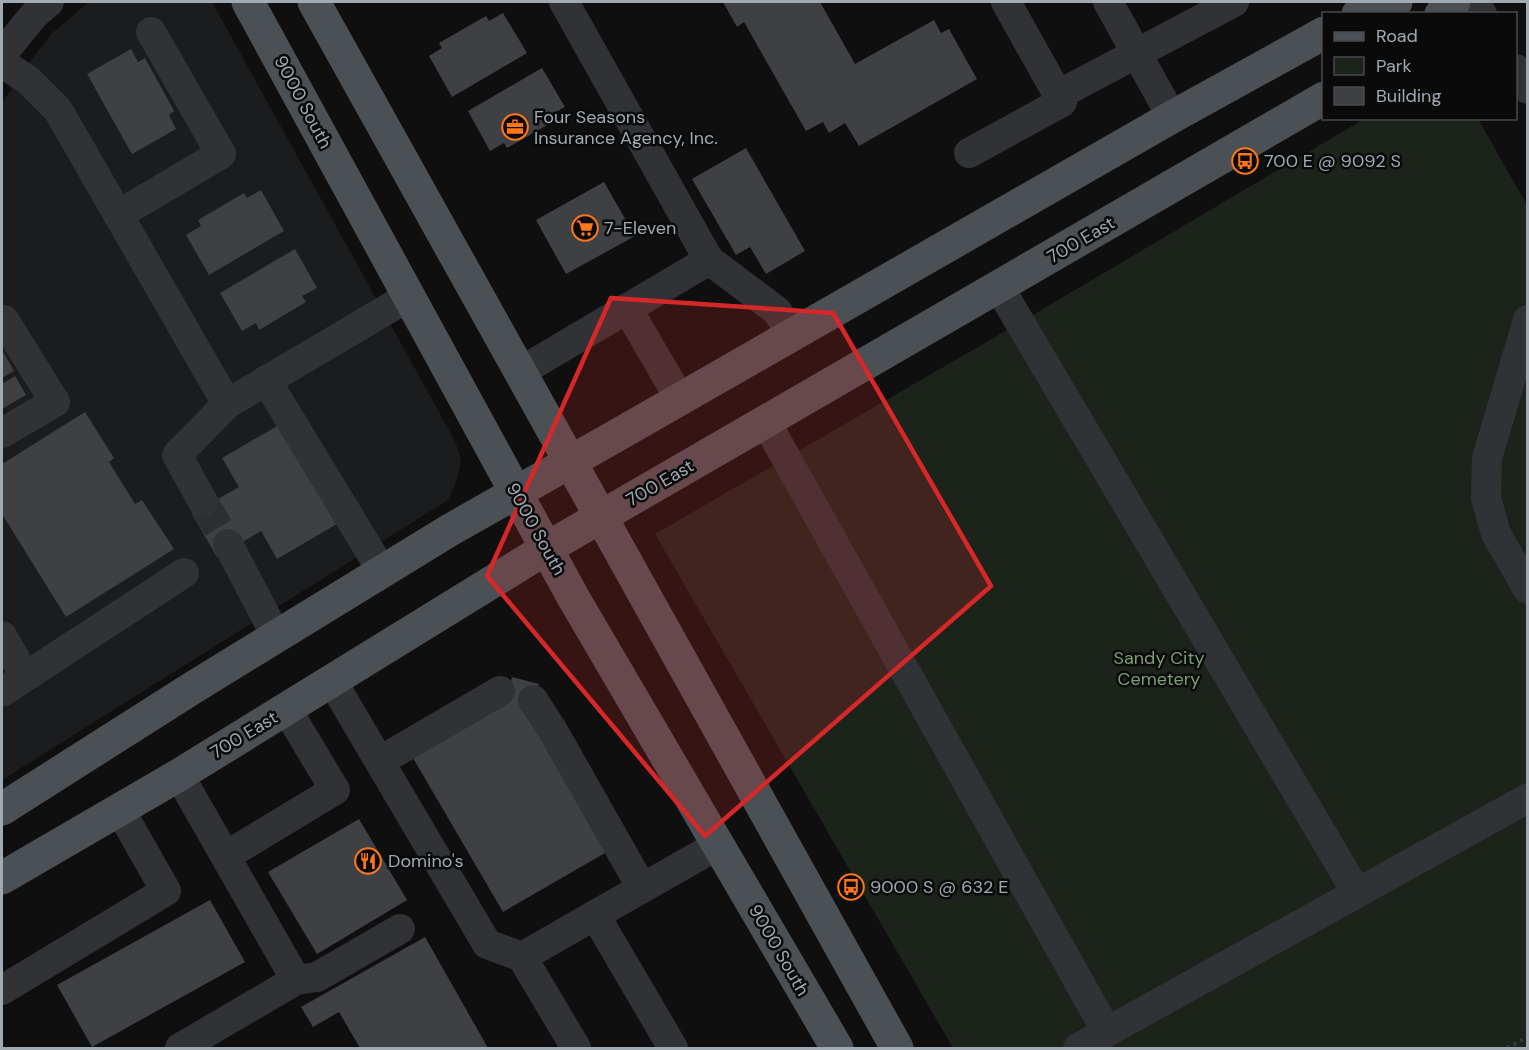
<svg xmlns="http://www.w3.org/2000/svg" width="1529" height="1050" viewBox="0 0 1529 1050" font-family="'DM Sans',sans-serif">
<style>
.built{fill:#1b1c1e}
.green{fill:#1c231b}
.building{fill:#3e4044}
.lines{fill:none;stroke-linecap:round;stroke-linejoin:round}
.minor-tunnel{stroke:#2c2e31;stroke-width:30;stroke-dasharray:30 15;stroke-linecap:butt}
.path{stroke:#36393d;stroke-width:4;stroke-dasharray:3 4.5;stroke-linecap:butt}
.minor{stroke:#303236;stroke-width:30}
.major{stroke:#4b5055;stroke-width:33}
.marked{fill:#d62828;fill-opacity:0.2;stroke:#d62828;stroke-width:4.5;stroke-linejoin:round}
.labels{text-anchor:middle;stroke-width:5;stroke-linejoin:round;paint-order:stroke}
.street-label{font-size:18px;fill:#9faab3;stroke:#0a0a0b}
.poi-label{font-size:18px;fill:#9faab3;stroke:#0a0a0b;text-anchor:start}
.park-label{font-size:18px;fill:#7ca073;stroke:#0a0a0b}
</style>
<rect width="100%" height="100%" fill="#0f0f10"/>
<polygon class="built" points="89,2 212,2 455,441 461,459 457,480 448,500 2,780 2,103 28,64 52,33"/>
<polygon class="green" points="1364,119 1478,119 1527,205 1527,1048 953,1048 655,534 1021,322"/>
<g class="building">
<polygon points="723,2 820,2 855,64 934,20 941,33 949,29 977,79 859,146 845,123 829,133 823,122 806,131 744,22 737,27"/>
<polygon points="503,13 527,53 452,97 429,56 442,48 439,43 486,16 489,21"/>
<polygon points="131,49 138,62 145,58 174,111 169,115 176,129 132,154 87,74"/>
<polygon points="542,68 565,107 552,114 556,120 507,148 504,143 490,151 468,111"/>
<polygon points="746,148 805,251 766,274 750,247 736,255 692,179"/>
<polygon points="604,182 635,236 566,274 536,220"/>
<polygon points="261,190 284,231 209,275 186,235 201,226 198,220 244,193 247,198"/>
<polygon points="295,249 317,288 302,296 306,302 259,330 256,323 242,331 220,293"/>
<polygon points="4,353 14,371 2,378 2,354"/>
<polygon points="15,376 26,395 2,409 2,384"/>
<polygon points="85,412 114,458 109,462 135,504 142,500 174,549 66,617 2,514 2,464"/>
<polygon points="279,425 337,524 277,559 261,531 217,557 192,514 239,487 222,458"/>
<polygon points="512,677 539,684 532,712 612,849 503,912 413,758 505,705"/>
<polygon points="359,819 407,900 317,954 268,872"/>
<polygon points="210,900 245,962 92,1047 57,985"/>
<polygon points="425,937 488,1048 360,1048 339,1012 313,1027 301,1007"/>
</g>
<g class="lines">
<polyline class="minor-tunnel" points="203,502 228,544"/>
<polyline class="path" points="1507,1048 1528,1037"/>
<g class="minor">
<polyline points="1108,2 1172,117"/>
<polyline points="1475,2 1482,14"/>
<polyline points="2,54 34,15 49,2"/>
<polyline points="2,63 28,80 58,110 227,404 177,455 203,502"/>
<polyline points="1516,69 1528,89"/>
<polyline points="1058,95 1234,2"/>
<polyline points="969,153 1062,102 1006,2"/>
<polyline points="118,215 221,154 151,32"/>
<polyline points="709,260 777,311 792,334"/>
<polyline points="999,287 1357,893"/>
<polyline points="627,308 680,399"/>
<polyline points="1528,320 1487,458 1486,498 1496,534 1528,589"/>
<polyline points="2,321 4,320 55,402 2,433"/>
<polyline points="520,372 709,260 564,2"/>
<polyline points="266,380 382,571"/>
<polyline points="227,404 408,297"/>
<polyline points="766,422 1107,1032"/>
<polyline points="228,544 276,636"/>
<polyline points="2,636 25,676"/>
<polyline points="332,681 487,944 522,957"/>
<polyline points="2,692 184,573"/>
<polyline points="533,700 553,731 642,888"/>
<polyline points="380,761 500,691"/>
<polyline points="179,775 296,980 180,1048"/>
<polyline points="226,856 335,790 287,710"/>
<polyline points="595,915 718,845"/>
<polyline points="296,980 317,977 400,929"/>
<polyline points="2,990 166,891 120,810"/>
<polyline points="576,1048 522,957 595,915 673,1048"/>
<polyline points="1078,1048 1528,798"/>
</g>
<g class="major">
<polyline points="248,2 573,597 837,1048"/>
<polyline points="314,2 897,1048"/>
<polyline points="1358,14 1372,6 1396,2"/>
<polyline points="1441,14 1454,2"/>
<polyline points="2,809 194,687 450,530 614,437 1172,117 1324,33"/>
<polyline points="2,878 179,775 547,548 1324,98"/>
</g>
</g>
<path class="marked" d="M611 298 833 313 991 586 705 836 487 576Z"/>
<defs>
<g id="office-ring" transform="scale(1.35)"><circle r="9.5" fill="#0a0a0b" stroke="#ff7718" stroke-width="1.5"/><path d="M-6-3h4V-5.5h4V-3h4V5H-6ZM-1-4.5V-3h2v-1.5ZM-6 0V1H6V0Z" fill="#ff7718"/></g>
<g id="bus-ring" transform="scale(1.35)"><circle r="9.5" fill="#0a0a0b" stroke="#ff7718" stroke-width="1.5"/><path d="M-5-6H5V4H4V6H2V4H-2V6H-4V4H-5ZM-3.5-4V0h7V-4ZM-3.5 1.2v1.5H-2V1.2ZM2 1.2v1.5H3.5V1.2Z" fill="#ff7718"/></g>
<g id="supermarket-ring" transform="scale(1.35)"><circle r="9.5" fill="#0a0a0b" stroke="#ff7718" stroke-width="1.5"/><path d="M-6-5.5h2.5l.6 2H6L4.5 2H-2.5L-4.4-4H-6ZM-1.5 3.2a1.3 1.3 0 1 0 .1 0ZM3 3.2a1.3 1.3 0 1 0 .1 0Z" fill="#ff7718"/></g>
<g id="restaurant-ring" transform="scale(1.35)"><circle r="9.5" fill="#0a0a0b" stroke="#ff7718" stroke-width="1.5"/><path d="M-5-6h1v4h1v-4h1v4h1v-4h1v5L-1.5 .5V6h-2V.5L-5-1ZM5-6V6H3V1.5H1.5Q1.5-4 5-6Z" fill="#ff7718"/></g>
</defs>
<g fill-rule="evenodd">
<use href="#office-ring" x="515" y="127"/>
<use href="#bus-ring" x="1245" y="161"/>
<use href="#supermarket-ring" x="585" y="228"/>
<use href="#restaurant-ring" x="368" y="861"/>
<use href="#bus-ring" x="851" y="887"/>
</g>
<g class="labels">
<g class="street-label">
<text transform="translate(303 102) rotate(62)" y="6">9000 South</text>
<text transform="translate(1081 240) rotate(-30)" y="6">700 East</text>
<text transform="translate(660 483) rotate(-30)" y="6">700 East</text>
<text transform="translate(536 529) rotate(61)" y="6">9000 South</text>
<text transform="translate(244 735) rotate(-31)" y="6">700 East</text>
<text transform="translate(779 950) rotate(60)" y="6">9000 South</text>
</g>
<g class="poi-label">
<text x="534" y="123">Four Seasons<tspan x="534" dy="21">Insurance Agency, Inc.</tspan></text>
<text x="1264" y="167">700 E @ 9092 S</text>
<text x="604" y="234">7-Eleven</text>
<text x="388" y="867">Domino's</text>
<text x="870" y="893">9000 S @ 632 E</text>
</g>
<g class="park-label">
<text x="1159" y="664">Sandy City<tspan x="1159" dy="21">Cemetery</tspan></text>
</g>
</g>
<rect width="1529" height="1050" fill="none" stroke="#9faab3" stroke-width="6"/>
<rect x="1322" y="12" width="195" height="108" fill="#0a0a0b" stroke="#464a4e" stroke-width="1.5"/>
<rect x="1334" y="32" width="30" height="9" fill="#4b5055" stroke="#464a4e" stroke-width="1.5"/>
<text x="1376" y="42" font-size="18" fill="#9faab3">Road</text>
<rect x="1334" y="57" width="30" height="18" fill="#1c231b" stroke="#464a4e" stroke-width="1.5"/>
<text x="1376" y="72" font-size="18" fill="#9faab3">Park</text>
<rect x="1334" y="87" width="30" height="18" fill="#3e4044" stroke="#464a4e" stroke-width="1.5"/>
<text x="1376" y="102" font-size="18" fill="#9faab3">Building</text>
</svg>
